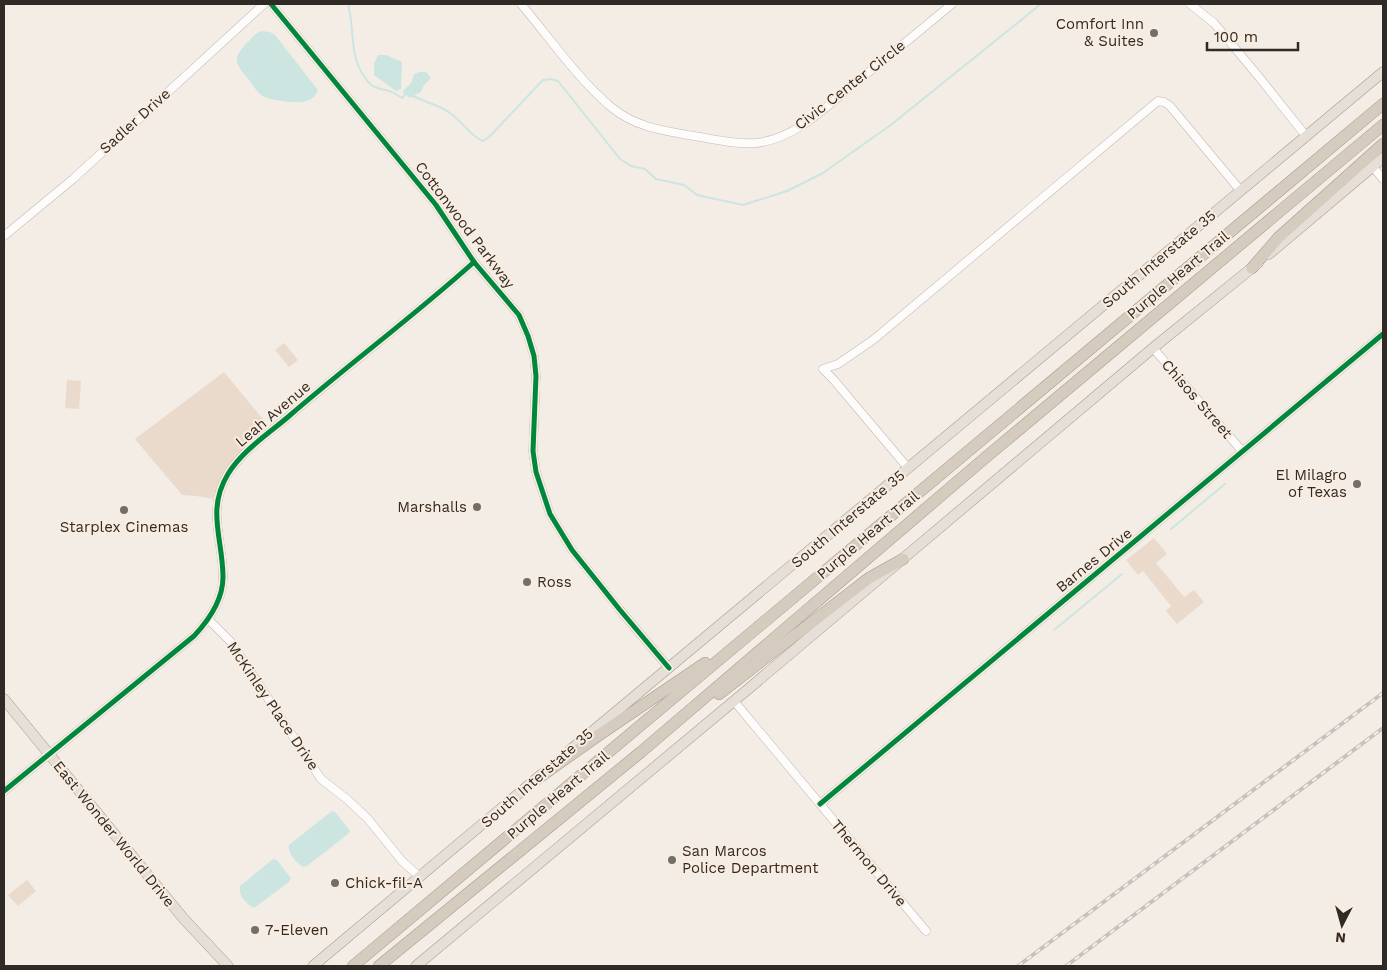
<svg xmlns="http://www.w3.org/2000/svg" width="1387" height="970" viewBox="0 0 1387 970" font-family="'Work Sans',sans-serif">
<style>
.green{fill:#eadacb}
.water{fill:#cce5e0}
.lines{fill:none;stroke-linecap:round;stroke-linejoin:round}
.stream{stroke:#cce5e0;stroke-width:2}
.minor-casing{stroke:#bfbab4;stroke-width:9}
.major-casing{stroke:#a79a8b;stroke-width:11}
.highway-casing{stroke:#a79a8b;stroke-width:12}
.minor{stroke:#fdfcfb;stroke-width:8}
.major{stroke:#e6dfd7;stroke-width:10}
.highway{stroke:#d5cbbf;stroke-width:11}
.rail-casing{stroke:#c4c2c1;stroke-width:4}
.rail{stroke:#faede0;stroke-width:2;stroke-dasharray:5.5;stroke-linecap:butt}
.cycleway-casing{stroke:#faede0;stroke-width:8}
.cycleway{stroke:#00873e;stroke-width:5}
.poi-dot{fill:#746e69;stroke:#faede0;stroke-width:2}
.labels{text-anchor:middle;stroke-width:4;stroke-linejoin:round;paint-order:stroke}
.poi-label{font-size:15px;fill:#2f2a25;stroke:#faede0;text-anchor:start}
.street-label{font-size:15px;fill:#2f2a25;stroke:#faede0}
</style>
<rect width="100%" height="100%" fill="#f4ede6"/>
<g class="green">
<polygon points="284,343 298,360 289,367 275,350"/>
<path d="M224 372 267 424C244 448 223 466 213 499L196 496 182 495 135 439Z"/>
<polygon points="67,380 81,381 79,409 65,408"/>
<polygon points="1154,538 1167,554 1156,563 1184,597 1194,590 1204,602 1177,624 1166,611 1171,606 1143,571 1138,575 1126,560"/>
<polygon points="27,880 36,891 18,906 8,895"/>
</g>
<g class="water">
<path d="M261 31 270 32 275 35 318 90C312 107 290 102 276 100 271 99 265 98 261 95 256 91 253 85 249 80 236 64 231 60 246 44 251 39 254 34 261 31Z"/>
<polygon points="378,55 386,55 402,62 401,89 396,91 374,75 374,64"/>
<polygon points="420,72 426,72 431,78 424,85 421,92 410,98 402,92 411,83 414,74"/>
<path d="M332 811 335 812 350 831 348 834 307 866 303 867C297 863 287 853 289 845Z"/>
<path d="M273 859 277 860 291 878 289 882 254 908C246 904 238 896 240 886Z"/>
</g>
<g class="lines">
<g class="stream">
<path d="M348 4C356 33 347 59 370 84 375 89 385 89 392 92 395 94 399 96 402 98L406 94"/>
<path d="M413 96C425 102 439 105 450 113 462 121 469 135 483 141L489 137 543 80 551 79 558 81 620 159 631 166 645 169 656 179 684 185 697 195 743 205 787 191 823 173 892 124 1041 4"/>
<polyline points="1171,529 1225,484"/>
<polyline points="1054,630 1122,574"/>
</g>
<g class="minor-casing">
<g id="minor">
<polyline points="271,4 436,205 474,262 519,315 528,336 534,356 536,376 533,451 536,472 550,514 572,550 620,610 669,668"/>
<path d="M521 4C550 38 576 77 611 107 634 126 659 130 688 135 709 138 734 145 756 143 797 139 830 103 861 78 892 54 922 29 952 4"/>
<polyline points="1190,4 1214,23 1259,77 1306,136"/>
<polyline points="1373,167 1383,179"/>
<polyline points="4,236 73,179 264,4"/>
<polyline points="1153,348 1242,451"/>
<polyline points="908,468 833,379 823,369 838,364 873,340 1158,101 1164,102 1170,106 1240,190"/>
<polyline points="209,620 231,642 321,779 348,800 368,819 402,861 420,877"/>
<polyline points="734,701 926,931"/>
<path d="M4 791 194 636C209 620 223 600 223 577 223 539 206 510 228 474 242 451 268 434 288 417 349 364 414 316 474 262"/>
<polyline points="820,804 1383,334"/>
</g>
</g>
<g class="major-casing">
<g id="major">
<polyline points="1269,254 1383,158"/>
<polyline points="4,699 183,918 228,966"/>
<polyline points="570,750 1383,72"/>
<polyline points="313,966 542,774"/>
<polyline points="416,966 734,701 1153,348 1258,263"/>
</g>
</g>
<g class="highway-casing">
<g id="highway">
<polyline points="1252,268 1279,237 1383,144"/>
<polyline points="719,694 869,578 903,559"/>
<polyline points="537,779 599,735 705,663"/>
<polyline points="353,966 1383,104"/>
<polyline points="379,966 641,752 985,458 1383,125"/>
</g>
</g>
<use href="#minor" class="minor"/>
<use href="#major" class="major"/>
<use href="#highway" class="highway"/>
<g class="rail-casing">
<g id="rail">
<polyline points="1018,966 1383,693"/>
<polyline points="1066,966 1383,728"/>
</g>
</g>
<use href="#rail" class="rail"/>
<g class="cycleway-casing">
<g id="cycleway">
<polyline points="271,4 436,205 474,262 519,315 528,336 534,356 536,376 533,451 536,472 550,514 572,550 620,610 669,668"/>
<path d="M4 791 194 636C209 620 223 600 223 577 223 539 206 510 228 474 242 451 268 434 288 417 349 364 414 316 474 262"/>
<polyline points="820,804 1383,334"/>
</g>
</g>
<use href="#cycleway" class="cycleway"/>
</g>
<g class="poi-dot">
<circle cx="1154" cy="33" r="5"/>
<circle cx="1357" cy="484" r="5"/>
<circle cx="477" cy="507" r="5"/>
<circle cx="124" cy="510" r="5"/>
<circle cx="527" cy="582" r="5"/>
<circle cx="672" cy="860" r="5"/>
<circle cx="335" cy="883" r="5"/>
<circle cx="255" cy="930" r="5"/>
</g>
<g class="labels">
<g class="poi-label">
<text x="1144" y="29" text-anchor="end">Comfort Inn<tspan x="1144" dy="17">&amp; Suites</tspan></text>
<text x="1347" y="480" text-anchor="end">El Milagro<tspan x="1347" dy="17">of Texas</tspan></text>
<text x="467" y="512" text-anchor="end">Marshalls</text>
<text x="124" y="532" text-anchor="middle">Starplex Cinemas</text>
<text x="537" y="587">Ross</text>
<text x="682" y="856">San Marcos<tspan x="682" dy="17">Police Department</tspan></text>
<text x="345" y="888">Chick-fil-A</text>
<text x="265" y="935">7-Eleven</text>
</g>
<g class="street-label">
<text transform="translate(850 85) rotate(-38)" y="5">Civic Center Circle</text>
<text transform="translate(135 121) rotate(-42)" y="5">Sadler Drive</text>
<text transform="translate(465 225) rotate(53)" y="5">Cottonwood Parkway</text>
<text transform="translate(1159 259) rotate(-40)" y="5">South Interstate 35</text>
<text transform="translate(1178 275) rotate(-40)" y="5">Purple Heart Trail</text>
<text transform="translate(1197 399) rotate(49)" y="5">Chisos Street</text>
<text transform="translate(273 414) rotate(-40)" y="5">Leah Avenue</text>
<text transform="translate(848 519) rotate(-40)" y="5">South Interstate 35</text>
<text transform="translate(868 535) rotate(-40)" y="5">Purple Heart Trail</text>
<text transform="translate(1094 560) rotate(-39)" y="5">Barnes Drive</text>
<text transform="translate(273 706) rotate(56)" y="5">McKinley Place Drive</text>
<text transform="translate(537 778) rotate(-41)" y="5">South Interstate 35</text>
<text transform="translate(558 795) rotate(-40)" y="5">Purple Heart Trail</text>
<text transform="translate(114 834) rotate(51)" y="5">East Wonder World Drive</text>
<text transform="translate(869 863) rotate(50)" y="5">Thermon Drive</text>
</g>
</g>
<rect width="1387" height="970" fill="none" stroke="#2f2a25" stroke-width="10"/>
<g transform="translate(1342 925) rotate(186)" stroke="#faede0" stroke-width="4" paint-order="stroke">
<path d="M0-4L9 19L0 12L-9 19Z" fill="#2f2a25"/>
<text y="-8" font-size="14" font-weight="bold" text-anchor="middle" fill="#2f2a25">N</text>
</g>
<path d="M1207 42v8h91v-8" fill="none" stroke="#2f2a25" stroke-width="2.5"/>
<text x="1214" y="42" font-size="15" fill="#2f2a25" stroke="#faede0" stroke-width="4" paint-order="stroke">100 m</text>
</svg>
